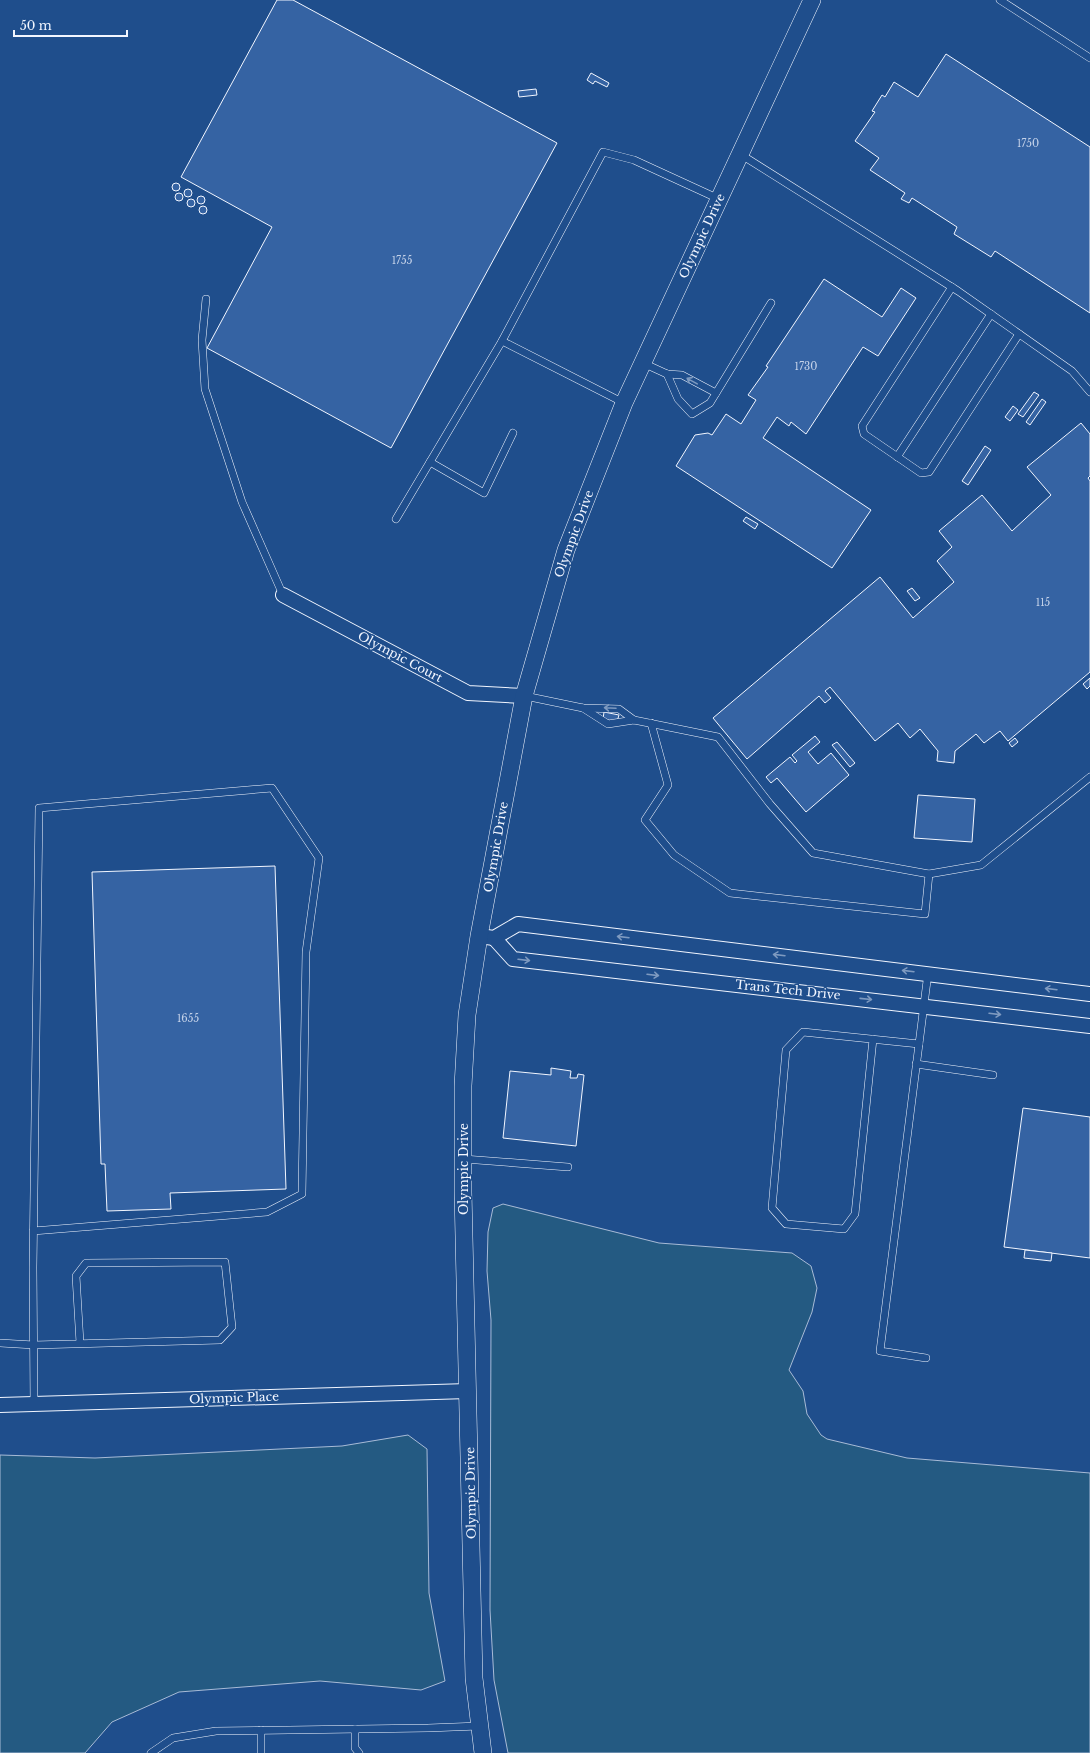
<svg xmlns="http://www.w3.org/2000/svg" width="1090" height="1753" viewBox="0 0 1090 1753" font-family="'Libre Baskerville',serif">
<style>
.green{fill:#245a82;stroke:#a8bbd7}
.building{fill:#3563a3;stroke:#f2f6ff}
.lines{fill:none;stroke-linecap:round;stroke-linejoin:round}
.service-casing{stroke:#f2f6ff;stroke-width:8}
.minor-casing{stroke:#f2f6ff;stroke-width:16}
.tertiary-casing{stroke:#f2f6ff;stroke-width:18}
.service{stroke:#1f4e8c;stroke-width:7}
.minor{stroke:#1f4e8c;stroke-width:14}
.tertiary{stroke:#1f4e8c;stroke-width:17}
.oneway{stroke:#7e9ac0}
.labels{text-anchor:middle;stroke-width:3;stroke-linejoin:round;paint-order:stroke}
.number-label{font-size:10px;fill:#c3d1e8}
.street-label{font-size:12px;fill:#f2f6ff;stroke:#1f4e8c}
</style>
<rect width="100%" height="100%" fill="#1f4e8c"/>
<g class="green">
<polygon points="503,1204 659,1243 792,1253 811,1266 817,1288 812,1312 789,1370 803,1391 807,1414 821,1435 827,1439 907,1458 1090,1473 1090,1753 508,1753 494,1680 490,1610 491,1320 487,1271 488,1232 493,1208"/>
<polygon points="408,1435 427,1449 429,1593 445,1681 421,1690 320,1681 179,1692 112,1722 85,1753 0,1753 0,1455 95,1458 342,1446"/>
</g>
<g class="building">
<polygon points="277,0 293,0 557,143 391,448 207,348 272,227 181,177"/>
<polygon points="946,54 1090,147 1090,313 995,251 991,257 954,234 957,227 912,198 909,203 901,199 905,193 870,170 879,158 855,141 875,112 872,111 882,95 885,97 894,82 918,97"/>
<polygon points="591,73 609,83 607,87 595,81 593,84 587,80"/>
<polygon points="536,89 537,95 519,97 518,91"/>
<circle cx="176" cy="187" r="4"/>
<circle cx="188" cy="193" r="4"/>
<circle cx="179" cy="197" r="4"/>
<circle cx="201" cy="200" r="4"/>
<circle cx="191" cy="203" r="4"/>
<circle cx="203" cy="210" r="4"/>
<polygon points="824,279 882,317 901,288 916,298 878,356 863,347 806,434 791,422 789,426 777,417 763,438 871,510 832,568 676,466 695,435 708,433 712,435 726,414 741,424 756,400 748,395 768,367 766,366"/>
<polygon points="1034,392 1039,395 1023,417 1018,414"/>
<polygon points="1042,399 1046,402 1030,425 1026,422"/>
<polygon points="1013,406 1018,410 1010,421 1005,417"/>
<polygon points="1081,423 1090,434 1090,476 1088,478 1090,481 1090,672 1008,741 1000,731 984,743 976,734 955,751 954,763 937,761 938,751 920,729 910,738 898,723 875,741 830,687 825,691 831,698 825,703 819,696 747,759 713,718 880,577 913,618 954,582 937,561 952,547 939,531 982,495 1012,531 1051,495 1027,467"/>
<polygon points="985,446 991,450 968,485 962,481"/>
<polygon points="746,517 758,524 755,529 743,521"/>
<polygon points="912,588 920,598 915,601 907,591"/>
<polygon points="1090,678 1090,686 1087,689 1083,684"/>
<polygon points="604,712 619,715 617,722 603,719"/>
<polygon points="815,736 820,742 808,752 818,764 831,753 849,775 806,812 777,778 771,783 766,777 790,757 795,763 797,761 792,755"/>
<polygon points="1015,738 1018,742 1012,747 1009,743"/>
<polygon points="837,742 855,763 850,767 832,745"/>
<polygon points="918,795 975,799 972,842 914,838"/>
<polygon points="275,866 286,1189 170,1193 171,1209 107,1211 105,1164 101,1164 92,872"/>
<polygon points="551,1068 571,1071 570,1078 577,1078 578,1074 584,1075 576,1146 503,1138 510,1071 551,1075"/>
<polygon points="1023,1108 1090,1117 1090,1258 1004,1247"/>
<polygon points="1025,1250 1052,1253 1051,1261 1024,1258"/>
</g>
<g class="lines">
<g class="service-casing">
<g id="service">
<polyline points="1000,0 1090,58"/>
<polyline points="740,154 958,291 1072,371 1090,392"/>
<polyline points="952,287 862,426 864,434 921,473 929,472 1019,334"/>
<polyline points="206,299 202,340 205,389 242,502 283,595"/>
<polyline points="643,363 667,374 682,375 716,393"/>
<polyline points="667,374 678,399 692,414 710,403 771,303"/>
<polyline points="624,403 502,341 603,152 634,160 719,199"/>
<polyline points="897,457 991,314"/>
<polyline points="430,462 484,493 513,433"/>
<polyline points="396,519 502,341"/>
<polyline points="525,696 583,708 619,709 634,720"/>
<polyline points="583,708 608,724 634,720 718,737 770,804 813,853 929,874 981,865 1090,777"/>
<polyline points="651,723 668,785 645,820 674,855 730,893 925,914 929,874"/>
<polyline points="873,1039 855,1214 844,1229 786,1224 772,1208 786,1050 803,1032 919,1044 928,973"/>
<polyline points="919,1044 880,1351 926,1358"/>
<polyline points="916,1064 993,1075"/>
<polyline points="464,1159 568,1167"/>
<polyline points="33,1231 267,1212 302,1194 306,952 319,858 272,788 39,808 33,1268 34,1404"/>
<polyline points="0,1343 34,1345 220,1340 232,1327 225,1262 86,1263 76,1276 80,1343"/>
<polyline points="355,1729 355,1748 359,1753"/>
<polyline points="261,1730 261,1753"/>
<polyline points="151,1753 173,1738 216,1731 428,1728 479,1726"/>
</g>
</g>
<g class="minor-casing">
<g id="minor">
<polyline points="283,595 468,693 524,696"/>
<polyline points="479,936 494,938 518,924 1090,994"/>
<polyline points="494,938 513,959 1090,1026"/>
<polyline points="0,1405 468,1391"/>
</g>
</g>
<g class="tertiary-casing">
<polyline id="tertiary" points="483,1753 474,1678 463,1192 463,1086 467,1015 479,936 524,696 566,550 624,403 812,0"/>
</g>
<use href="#service" class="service"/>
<use href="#minor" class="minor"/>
<use href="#tertiary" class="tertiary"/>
</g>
<defs><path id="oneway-shaft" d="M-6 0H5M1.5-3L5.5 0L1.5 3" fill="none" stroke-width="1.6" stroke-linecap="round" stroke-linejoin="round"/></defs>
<g class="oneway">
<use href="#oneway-shaft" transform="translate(692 381) rotate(-151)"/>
<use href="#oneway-shaft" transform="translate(610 708) rotate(-177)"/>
<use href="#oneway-shaft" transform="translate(623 937) rotate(-173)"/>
<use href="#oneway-shaft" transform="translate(779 955) rotate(-173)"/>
<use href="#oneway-shaft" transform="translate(524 960) rotate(7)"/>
<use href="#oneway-shaft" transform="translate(908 971) rotate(-173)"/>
<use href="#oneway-shaft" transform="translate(653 975) rotate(7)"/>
<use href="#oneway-shaft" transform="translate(1051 989) rotate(-173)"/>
<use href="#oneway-shaft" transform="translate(866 999) rotate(6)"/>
<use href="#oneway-shaft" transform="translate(995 1014) rotate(7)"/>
</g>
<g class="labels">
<g class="number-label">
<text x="1028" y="147">1750</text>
<text x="402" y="264">1755</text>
<text x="806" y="370">1730</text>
<text x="1043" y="606">115</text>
<text x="188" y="1022">1655</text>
</g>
<g class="street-label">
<text transform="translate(702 236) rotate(-65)" y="4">Olympic Drive</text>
<text transform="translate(574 534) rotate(-70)" y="4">Olympic Drive</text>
<text transform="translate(400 657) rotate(28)" y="4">Olympic Court</text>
<text transform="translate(496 847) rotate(-80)" y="4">Olympic Drive</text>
<text transform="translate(788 990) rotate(6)" y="4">Trans Tech Drive</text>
<text transform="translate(464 1169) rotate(-90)" y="4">Olympic Drive</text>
<text transform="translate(234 1398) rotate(-2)" y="4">Olympic Place</text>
<text transform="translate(471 1493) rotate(-91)" y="4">Olympic Drive</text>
</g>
</g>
<path d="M14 30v6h113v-6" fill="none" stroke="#f2f6ff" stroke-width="2"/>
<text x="20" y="30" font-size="12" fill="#f2f6ff" stroke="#1f4e8c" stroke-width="3" paint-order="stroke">50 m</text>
</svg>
